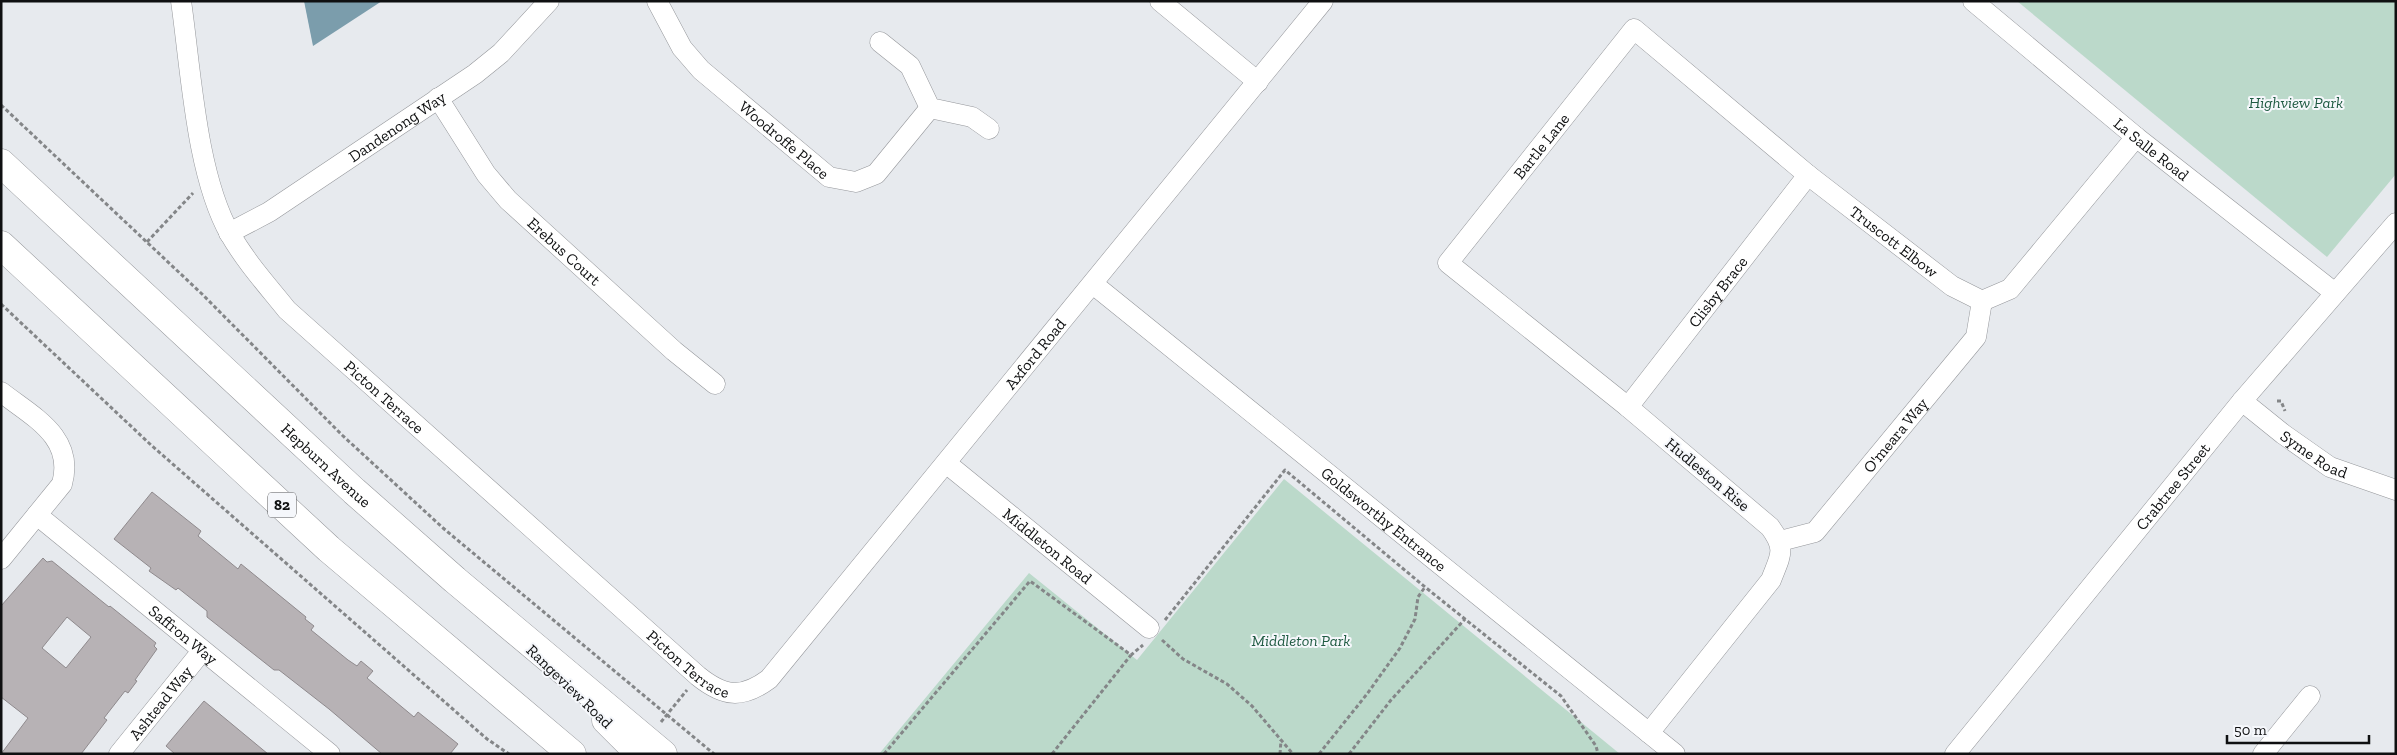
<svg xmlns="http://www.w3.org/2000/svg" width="2397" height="755" viewBox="0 0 2397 755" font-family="'Zilla Slab',serif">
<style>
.green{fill:#bbd9ca}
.water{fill:#7b9dac}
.building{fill:#b7b2b5;stroke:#8f8a8d;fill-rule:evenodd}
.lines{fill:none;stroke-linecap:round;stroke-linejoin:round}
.street-casing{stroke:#95979b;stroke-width:21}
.secondary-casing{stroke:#95979b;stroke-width:29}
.primary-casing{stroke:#95979b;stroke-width:29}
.path{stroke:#848688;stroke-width:3;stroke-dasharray:4 2.5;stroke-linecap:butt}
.street{stroke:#fff;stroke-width:20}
.secondary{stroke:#fff;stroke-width:28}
.primary{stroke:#fff;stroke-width:28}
.labels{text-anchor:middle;stroke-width:4;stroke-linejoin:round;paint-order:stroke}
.shield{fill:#f5f7fb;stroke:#545557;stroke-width:1}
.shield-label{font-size:15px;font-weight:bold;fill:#0f1011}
.park-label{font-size:16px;font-style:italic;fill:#205b43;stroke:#f5f7fb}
.street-label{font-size:16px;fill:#0f1011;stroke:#f5f7fb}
</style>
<rect width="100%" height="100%" fill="#e7eaee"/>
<g class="green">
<polygon points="2017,1 2396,1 2396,174 2327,257"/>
<polygon points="1284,479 1620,754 879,754 1029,573 1137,660"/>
</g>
<polygon class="water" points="304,1 382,1 313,46"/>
<g class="building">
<polygon points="152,492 201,531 198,536 238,569 241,564 306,617 305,619 314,626 311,630 348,660 357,666 361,661 373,671 367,678 414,717 418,712 458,744 450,754 382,754 329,709 279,670 274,670 207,617 207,611 178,588 176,590 149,571 151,568 114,539"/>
<path d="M43 558 47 562 52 561 109 607 110 606 156 643 154 646 157 649 135 680 137 681 128 693 125 691 104 718 107 720 81 754H1L28 718 1 697V606ZM67 617 91 637 66 668 42 648Z"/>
<polygon points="204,701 268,754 175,754 166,746"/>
</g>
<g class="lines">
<g class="street-casing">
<g id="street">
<path id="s1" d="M181 1C191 70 196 174 230 234 246 262 267 285 287 310L698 676C724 697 742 699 769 679L1323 1"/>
<path id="s2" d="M657 1 682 48 701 70 829 177 856 182 876 174 930 108"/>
<polyline points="1160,1 1258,82"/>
<path id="s3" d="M1973 1 2136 137 2335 293"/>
<polyline points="880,42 910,66 930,108 972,117 989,129"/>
<path id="s4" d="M438 98 486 174 508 200 674 351 715 384"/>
<path id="s5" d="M229 233 269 212 475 74 501 53 549 1"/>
<path id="s6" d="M1093 284 1675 754"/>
<path d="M1 392C33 417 75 437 62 484L1 559"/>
<path id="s7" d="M2242 401 2283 434 2330 467 2396 490"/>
<path id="s8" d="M1628 407 1808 175"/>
<path id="s9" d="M946 463 1149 628"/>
<path id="s10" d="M37 515 330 754"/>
<path id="s11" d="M1780 541 1815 532 1976 337 1982 301"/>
<path id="s12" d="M1649 733 1771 580C1780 556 1787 550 1770 527L1628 407 1448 263 1634 29 1808 175 1952 286 1982 301 2010 289 2136 137"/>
<path id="s13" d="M119 754 202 651"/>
<path id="s14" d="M1955 754 2242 401 2396 223"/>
<polyline points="2263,754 2310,696"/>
</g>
</g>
<g class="secondary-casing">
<polyline id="secondary" points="606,720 640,754"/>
</g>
<g class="primary-casing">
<g id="primary">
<path id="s15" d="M1 163 354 491 455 580 663 754"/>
<polyline points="1,245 329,549 572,754"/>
</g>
</g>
<g class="path">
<polyline points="1,105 202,294 342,435 443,528 714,754"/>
<polyline points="147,242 193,193"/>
<polyline points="1,304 151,445 487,739 509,754"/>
<polyline points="2277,401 2281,401 2285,411"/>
<polyline points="1165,620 1285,470 1425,587 1561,696 1596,746 1598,754"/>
<polyline points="1162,640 1183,659 1227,684 1252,706 1293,754"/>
<polyline points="661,722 687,690"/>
<polyline points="884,754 1030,581 1131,655 1143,645"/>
<polyline points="1052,754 1131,655"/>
<polyline points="1280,754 1281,740"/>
<polyline points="1319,754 1367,694 1400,648 1415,619 1418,597 1425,587"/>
<polyline points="1349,754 1391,700 1465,619"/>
</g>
<use href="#street" class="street"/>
<use href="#secondary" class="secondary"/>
<use href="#primary" class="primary"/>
</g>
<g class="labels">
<rect class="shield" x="268" y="492.5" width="28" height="25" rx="4"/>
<g class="shield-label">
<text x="282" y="510">82</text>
</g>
<g class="park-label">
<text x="2296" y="108">Highview Park</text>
<text x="1301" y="646">Middleton Park</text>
</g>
<g class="street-label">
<text dy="6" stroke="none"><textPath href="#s5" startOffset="199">Dandenong Way</textPath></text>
<text dy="6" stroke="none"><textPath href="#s2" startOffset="191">Woodroffe Place</textPath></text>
<text dy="6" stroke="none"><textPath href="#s12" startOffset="819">Bartle Lane</textPath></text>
<text dy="6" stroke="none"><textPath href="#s3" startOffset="232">La Salle Road</textPath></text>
<text dy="6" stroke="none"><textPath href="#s12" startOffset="1304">Truscott Elbow</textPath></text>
<text dy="6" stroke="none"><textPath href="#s4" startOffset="200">Erebus Court</textPath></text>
<text dy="6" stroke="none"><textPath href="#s8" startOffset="146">Clisby Brace</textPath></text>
<text dy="6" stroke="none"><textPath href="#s1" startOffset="1384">Axford Road</textPath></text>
<text dy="6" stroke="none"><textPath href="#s1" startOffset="465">Picton Terrace</textPath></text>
<text dy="6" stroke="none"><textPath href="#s11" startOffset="162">O'meara Way</textPath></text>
<text dy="6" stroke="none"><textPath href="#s7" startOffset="90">Syme Road</textPath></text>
<text dy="6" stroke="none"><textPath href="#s15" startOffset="444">Hepburn Avenue</textPath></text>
<text transform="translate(1708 474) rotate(40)" y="6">Hudleston Rise</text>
<text dy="6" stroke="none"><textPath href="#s14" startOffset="345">Crabtree Street</textPath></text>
<text dy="6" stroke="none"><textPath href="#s6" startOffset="374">Goldsworthy Entrance</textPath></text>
<text dy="6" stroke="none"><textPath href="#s9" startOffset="131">Middleton Road</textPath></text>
<text dy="6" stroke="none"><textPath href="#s10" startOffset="189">Saffron Way</textPath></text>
<text dy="6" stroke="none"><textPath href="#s1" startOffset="870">Picton Terrace</textPath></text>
<text transform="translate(570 686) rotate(44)" y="6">Rangeview Road</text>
<text dy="6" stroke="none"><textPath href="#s13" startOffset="66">Ashtead Way</textPath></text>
</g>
</g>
<rect width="2397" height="755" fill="none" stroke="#0f1011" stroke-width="5"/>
<path d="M2227 735v8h142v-8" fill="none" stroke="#0f1011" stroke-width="2.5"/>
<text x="2234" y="735" font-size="15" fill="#0f1011" stroke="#f5f7fb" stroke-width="4" paint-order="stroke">50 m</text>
</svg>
